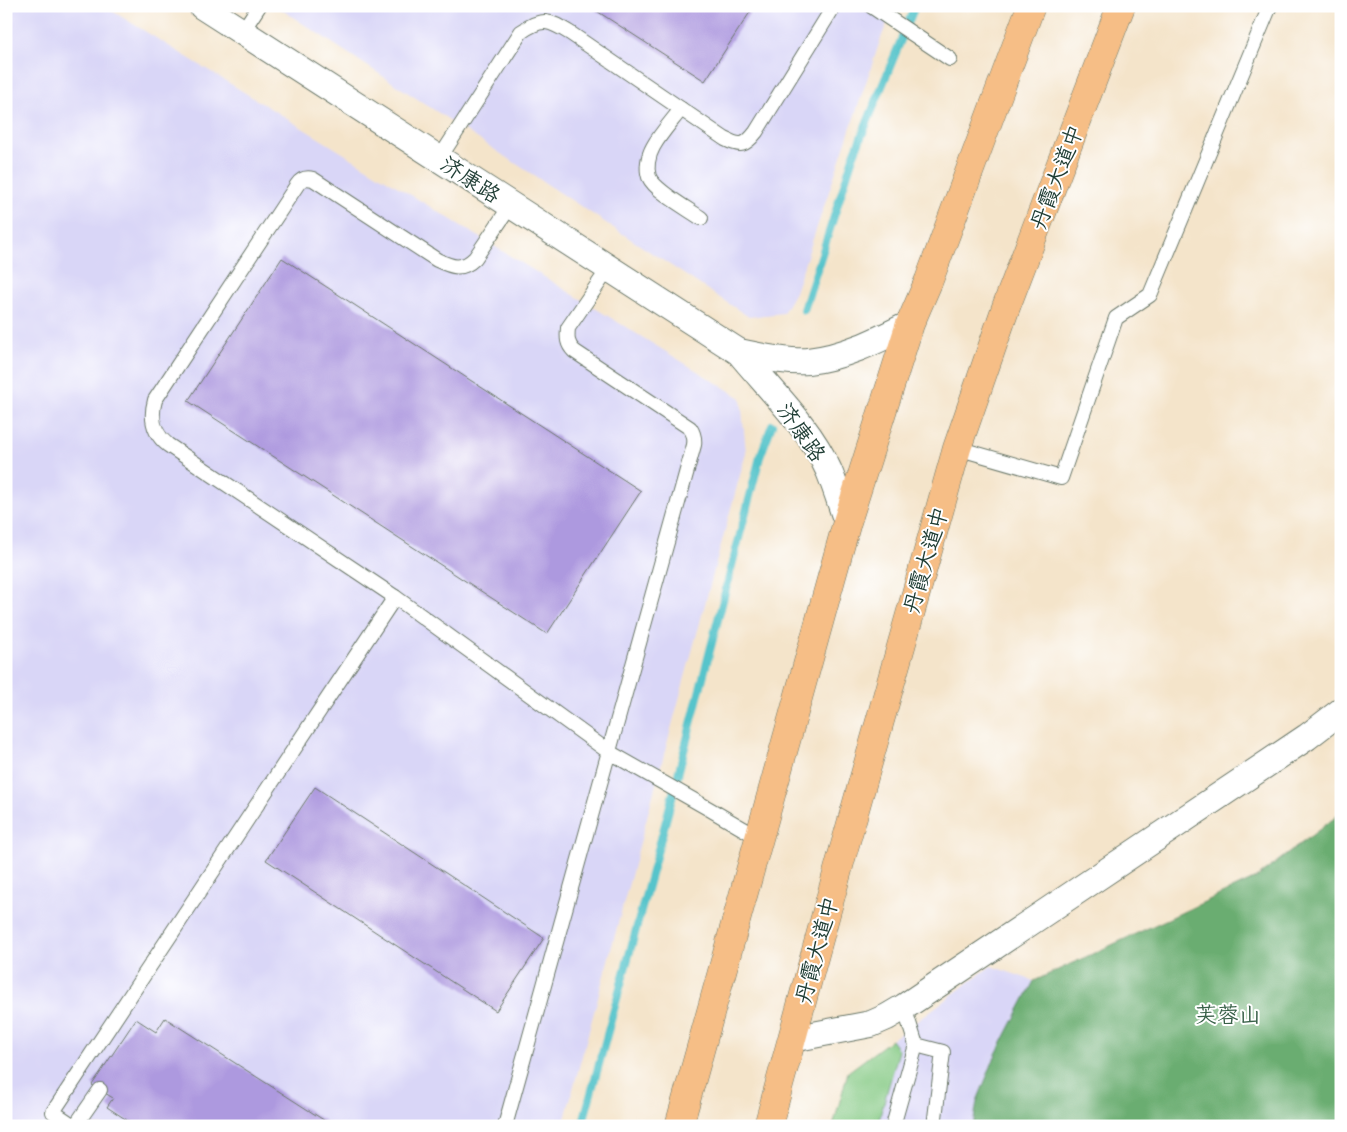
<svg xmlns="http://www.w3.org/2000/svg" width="1347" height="1132" viewBox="0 0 1347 1132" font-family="'Indie Flower','LXGW WenKai TC',sans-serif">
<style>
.built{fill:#d9d6f7}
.green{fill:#84c983;stroke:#52835c}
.forest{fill:#6bad71;stroke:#457552}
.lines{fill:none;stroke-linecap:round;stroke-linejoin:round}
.stream{stroke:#56c4cb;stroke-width:8}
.building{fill:#ad99df}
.service-casing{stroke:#6a7768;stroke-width:16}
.minor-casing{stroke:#6a7768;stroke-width:28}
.primary-casing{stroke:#6a7768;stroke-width:29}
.service{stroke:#fff;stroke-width:14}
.minor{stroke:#fff;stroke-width:26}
.primary{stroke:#f6be86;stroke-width:28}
.labels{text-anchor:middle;stroke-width:4;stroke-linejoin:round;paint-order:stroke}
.street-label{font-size:22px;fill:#1f3d34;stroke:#fff}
.park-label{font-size:22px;fill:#386048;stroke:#fff}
</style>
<rect width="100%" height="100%" fill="#fff"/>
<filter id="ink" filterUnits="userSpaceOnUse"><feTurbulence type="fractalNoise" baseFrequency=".02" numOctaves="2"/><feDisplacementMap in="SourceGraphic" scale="10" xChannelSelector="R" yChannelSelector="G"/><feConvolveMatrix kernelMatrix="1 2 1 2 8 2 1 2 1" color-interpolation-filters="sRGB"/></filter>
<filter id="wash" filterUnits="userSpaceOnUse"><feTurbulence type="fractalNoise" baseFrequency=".0096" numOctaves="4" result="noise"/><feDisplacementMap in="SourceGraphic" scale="20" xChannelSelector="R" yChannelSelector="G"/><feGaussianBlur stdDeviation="1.12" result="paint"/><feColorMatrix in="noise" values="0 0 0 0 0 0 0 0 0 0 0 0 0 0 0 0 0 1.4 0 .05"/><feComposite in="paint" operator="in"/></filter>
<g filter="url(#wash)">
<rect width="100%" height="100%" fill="#f4e4ca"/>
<g class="built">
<polygon points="6,6 104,6 741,398 746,453 563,1126 6,1126"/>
<polygon points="276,6 894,6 881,38 795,292 783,313 749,317"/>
<polygon points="991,966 1034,981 996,1054 977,1101 973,1126 833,1126 848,1072"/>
</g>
<polygon class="green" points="891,1040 899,1051 877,1126 833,1126 848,1072"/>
<polygon class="forest" points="1341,813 1341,1126 973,1126 977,1101 996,1054 1034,981 1256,878"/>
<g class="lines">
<g class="stream">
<polyline points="804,310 853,157 915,6"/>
<polyline points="582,1126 668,813 760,457 772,425"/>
</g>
</g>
<g id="blocks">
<g class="building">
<polygon points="589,6 754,6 705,81"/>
<polygon points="282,258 641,491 547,634 188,401"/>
<polygon points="315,787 544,938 496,1011 266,860"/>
<polygon points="165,1018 333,1126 136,1126 107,1107 113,1098 92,1085 136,1019 156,1032"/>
</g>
</g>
</g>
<g filter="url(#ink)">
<use href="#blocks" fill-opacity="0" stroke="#6a7768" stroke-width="1"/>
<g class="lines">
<g class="service-casing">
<g id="service">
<polyline points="871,6 950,59"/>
<polyline points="242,32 259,6"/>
<path d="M681 109C672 121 660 134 653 147 648 156 646 168 649 177 655 191 688 209 701 218"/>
<path d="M439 159 521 32C542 17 549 20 570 33L725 139C741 147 745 146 756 132L834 6"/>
<path d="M511 205 475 258C462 271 452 267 437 260L313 179C305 177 301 179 297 185L155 400C150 418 153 433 168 445L395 597 609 752 711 810 759 838"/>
<polyline points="957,448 1061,478 1116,318 1150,295 1270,6"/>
<polyline points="916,1045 943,1052 934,1126"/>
<polyline points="74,1126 53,1112 395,597"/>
<polyline points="75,1126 100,1090"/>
<path d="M505 1126 694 445C695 438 694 434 690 428L574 351C567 344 567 338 568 328L609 268"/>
<polyline points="893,1126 916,1045 904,1007"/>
</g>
</g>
<g class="minor-casing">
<g id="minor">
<path d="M202 6 739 352C770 390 809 426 829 471 836 488 841 505 847 522"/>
<path d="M739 352C760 356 787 363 808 361 845 357 878 340 910 324"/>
<polyline points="792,1039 871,1024 887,1017 904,1007 1307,737 1341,711"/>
</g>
</g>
<g class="primary-casing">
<g id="primary">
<polyline points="679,1126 847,522 910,324 929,280 1031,6"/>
<polyline points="768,1126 841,859 957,448 1006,307 1121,6"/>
</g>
</g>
<use href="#service" class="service"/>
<use href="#minor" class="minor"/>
<use href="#primary" class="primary"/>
</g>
</g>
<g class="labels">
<g class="street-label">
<text transform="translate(1056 177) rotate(-69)" y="8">丹霞大道中</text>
<text transform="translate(471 179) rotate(33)" y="8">济康路</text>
<text transform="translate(802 432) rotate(55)" y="8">济康路</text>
<text transform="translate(925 560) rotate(-74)" y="8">丹霞大道中</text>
<text transform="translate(816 950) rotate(-75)" y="8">丹霞大道中</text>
</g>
<g class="park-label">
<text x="1228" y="1022">芙蓉山</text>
</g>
</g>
<rect width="1347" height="1132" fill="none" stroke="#fff" stroke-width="25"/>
</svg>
